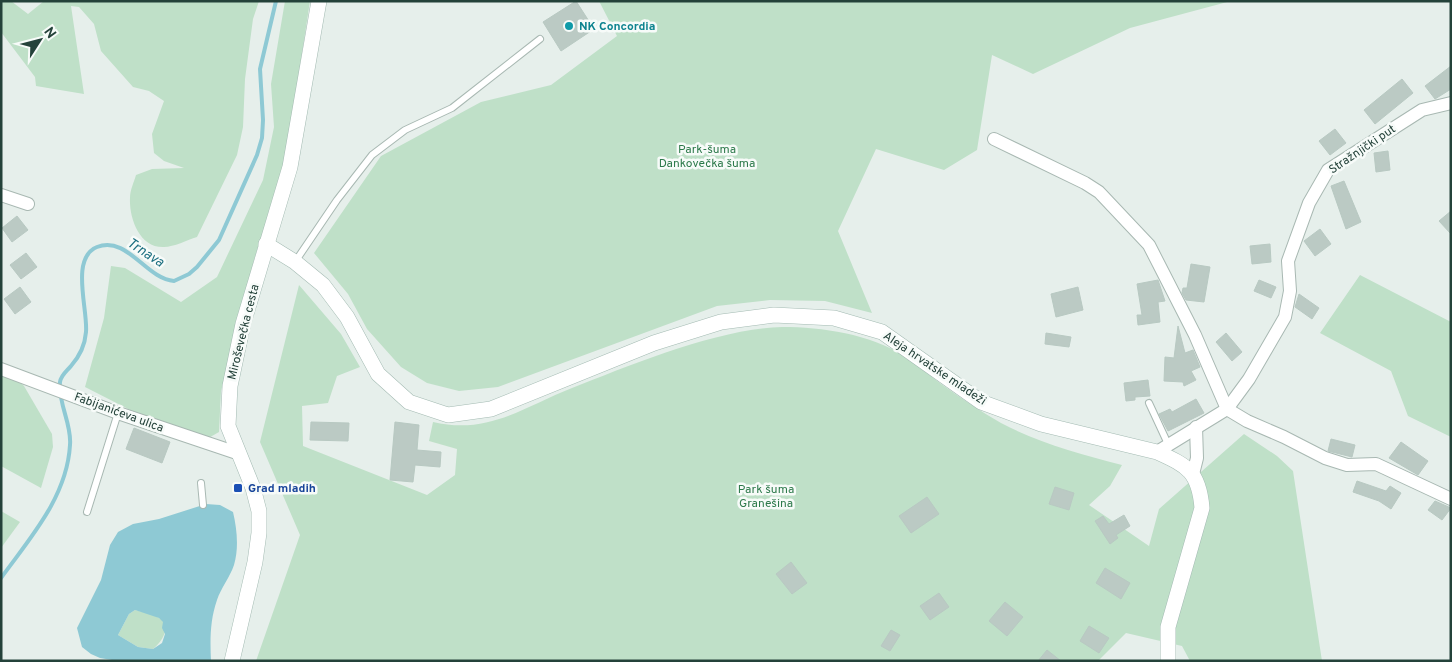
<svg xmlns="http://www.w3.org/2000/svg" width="1452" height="662" viewBox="0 0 1452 662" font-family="Overpass,sans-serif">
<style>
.green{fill:#bfe0c8}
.water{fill:#8ec9d4;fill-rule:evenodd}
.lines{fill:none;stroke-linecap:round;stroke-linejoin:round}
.stream{stroke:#8ec9d4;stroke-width:4}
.building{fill:#bbcac4;stroke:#b8c9c2}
.lane-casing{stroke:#a8b8b2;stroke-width:8}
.street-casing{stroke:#a8b8b2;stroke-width:14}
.secondary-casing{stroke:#a4bbb3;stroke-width:16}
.lane{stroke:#fff;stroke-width:6}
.street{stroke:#fff;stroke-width:12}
.secondary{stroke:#fff;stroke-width:15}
.culture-dot{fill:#0f9aa8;stroke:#f7fbf9;stroke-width:2}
.transit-dot{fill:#1a4fb4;stroke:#f7fbf9;stroke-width:2}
.labels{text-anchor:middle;stroke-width:5;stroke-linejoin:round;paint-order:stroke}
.culture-label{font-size:12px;font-weight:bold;fill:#0d838f;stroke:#f7fbf9;text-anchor:start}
.park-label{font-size:12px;fill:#2d7a4b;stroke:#f7fbf9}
.street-label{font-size:12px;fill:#24423a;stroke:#f7fbf9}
.transit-label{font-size:12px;font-weight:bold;fill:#164399;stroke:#f7fbf9;text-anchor:start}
.water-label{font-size:14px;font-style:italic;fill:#1c6f80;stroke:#f7fbf9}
</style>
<rect width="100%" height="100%" fill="#e6efeb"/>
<g class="green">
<path d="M1 1H11L28 14 44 1H259L253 19 245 79 243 127 237 155 197 237C187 240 174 247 164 247 139 248 129 217 130 198 130 190 134 182 136 175L152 169 184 168 164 161 154 153 152 134 164 101 149 91 133 87 101 51 94 24 79 7 71 6 84 94 36 86 35 77 1 32Z"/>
<polygon points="285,1 310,1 286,158 254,260 221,391 219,432 205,440 140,415 85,387 104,318 111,266 125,268 181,302 217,277 263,180 274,127 271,84"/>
<polygon points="599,1 1231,1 1130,28 1033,74 992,55 977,150 944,170 876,149 838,231 872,313 825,301 770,300 717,306 498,387 459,391 427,383 401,367 367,329 348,294 314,253 381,156 481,102 551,85 617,36"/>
<polygon points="1360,275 1451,322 1451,437 1408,416 1391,371 1320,333"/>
<path d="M299 285 341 334 360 367 337 376 328 403 302 406 303 446 427 495 455 475 457 449 429 441 433 422C488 435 524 407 572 388 630 365 720 328 782 327 823 327 869 334 905 356 919 365 931 377 944 386 962 399 982 412 1001 423 1039 443 1080 454 1122 465L1110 486 1089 505 1149 546 1159 509 1244 434 1277 456 1293 471 1322 661H1190L1182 646 1126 633 1098 661H256L300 535 260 442Z"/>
<polygon points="1,375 19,381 24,386 52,434 53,447 41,488 1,466"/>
<polygon points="1,511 20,522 1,548"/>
<path d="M135 610C142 612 152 614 159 618 173 626 161 643 153 649L138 647 118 635 129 614Z"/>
</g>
<path class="water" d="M206 504 220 505 233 512C237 529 239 548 234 565 230 577 221 588 217 600 210 620 210 640 211 661H118L100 658 91 654 82 647 77 628 101 580 110 545 118 532 133 524 159 519ZM135 610 159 618 163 622 162 628 165 634 162 643 153 649 138 647 118 635 129 614Z"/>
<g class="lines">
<path class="stream" d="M1 578C30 538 67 497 70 445 72 424 58 404 60 382 61 375 67 371 71 366 79 357 85 345 86 332 88 309 70 258 97 247 127 235 146 279 174 281L189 274 197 267 219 240 257 155 262 138 263 120 260 69 276 1"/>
</g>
<g class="building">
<polygon points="576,1 594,29 561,51 543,22"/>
<polygon points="1451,66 1451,89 1435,99 1425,86"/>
<polygon points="1402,79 1413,93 1375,124 1364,110"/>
<polygon points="1335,129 1346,143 1330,155 1319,141"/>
<polygon points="1388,151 1390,170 1376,172 1374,153"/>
<polygon points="1344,181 1361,222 1346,229 1331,186"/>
<polygon points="1451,211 1451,234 1439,221"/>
<polygon points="17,216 28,230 12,242 2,228"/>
<polygon points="1320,229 1331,244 1315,256 1304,241"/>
<polygon points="1270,244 1271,262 1252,264 1250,246"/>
<polygon points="26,253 37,267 21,279 10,265"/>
<polygon points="1191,264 1210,267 1204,302 1186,300 1182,293 1183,288 1187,288"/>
<polygon points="1158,280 1165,301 1158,302 1160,322 1138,325 1137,315 1142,315 1137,284"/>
<polygon points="1259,280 1276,287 1271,298 1254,291"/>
<polygon points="20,287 31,302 15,314 4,299"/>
<polygon points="1078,287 1083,310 1056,317 1051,294"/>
<polygon points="1299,294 1319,308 1312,319 1295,307"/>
<polygon points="1178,326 1185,353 1193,350 1200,367 1191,371 1196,380 1184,386 1183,382 1164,381 1165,357 1174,358"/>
<polygon points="1046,333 1071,337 1069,347 1045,344"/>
<polygon points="1226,333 1242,352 1232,361 1216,342"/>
<polygon points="1148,380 1150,396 1135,397 1135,400 1126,401 1124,383"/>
<polygon points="1196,399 1204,413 1168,431 1159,414 1170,409 1172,412"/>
<polygon points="311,422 349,423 348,441 310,440"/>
<polygon points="395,422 419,425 417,450 441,452 440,467 415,465 413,482 390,480"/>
<polygon points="134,428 170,442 162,463 126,449"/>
<polygon points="1331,439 1355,445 1352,457 1328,451"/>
<polygon points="1401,442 1428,461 1418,475 1389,458"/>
<polygon points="1357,481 1386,491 1390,486 1401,493 1391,509 1379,501 1353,492"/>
<polygon points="1055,487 1074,493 1069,510 1049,504"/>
<polygon points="927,497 939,514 911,533 899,516"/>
<polygon points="1435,501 1451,508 1442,520 1428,510"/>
<polygon points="1124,515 1130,526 1116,535 1118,538 1110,544 1095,521 1103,516 1109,524"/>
<polygon points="791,562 807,583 792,594 776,574"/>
<polygon points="1105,568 1130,583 1121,599 1096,583"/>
<polygon points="939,593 949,607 930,620 920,606"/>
<polygon points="1005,602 1023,617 1007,636 989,621"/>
<polygon points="1089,626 1109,638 1099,653 1080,641"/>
<polygon points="891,630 900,635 890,651 881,646"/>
<polygon points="1047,650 1061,661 1038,661"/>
</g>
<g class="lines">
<g class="lane-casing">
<g id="lane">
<polyline points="295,262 337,200 372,155 405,130 452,108 540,39"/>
<polyline points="1149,403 1168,444"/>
<polyline points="201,483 203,505"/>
<polyline points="87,512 118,413"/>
</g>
</g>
<g class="street-casing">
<g id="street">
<polyline points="994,139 1085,183 1099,192 1149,245 1195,335 1227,409 1247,421 1284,437 1325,458 1347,465 1376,464 1451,499"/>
<polyline points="1,195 28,204"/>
<polyline points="1,369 118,413 237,453"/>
<polyline points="1157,452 1227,409 1249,379 1285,317 1290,291 1288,261 1309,203 1328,170 1422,110 1451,103"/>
<polyline points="1193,474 1197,458 1196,427"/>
</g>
</g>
<g class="secondary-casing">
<g id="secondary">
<path d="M266 244 295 262 323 285 347 317 378 374 409 402 448 415 491 409 654 343 721 322 774 315 834 318 882 332 981 402 1041 424 1157 452C1188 466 1199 472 1202 508L1168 627V661"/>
<polyline points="232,661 255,562 259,533 259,511 253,488 228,426 230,386 243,324 290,167 319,1"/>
</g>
</g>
<use href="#lane" class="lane"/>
<use href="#street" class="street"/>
<use href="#secondary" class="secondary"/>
</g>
<circle class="culture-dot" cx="569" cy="26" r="5"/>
<rect class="transit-dot" x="233" y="483" width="10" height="10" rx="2.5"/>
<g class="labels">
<g class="culture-label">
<text x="579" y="30">NK Concordia</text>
</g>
<g class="park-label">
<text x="707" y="153">Park-šuma<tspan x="707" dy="14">Dankovečka šuma</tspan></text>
<text x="766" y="493">Park šuma<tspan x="766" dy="14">Granešina</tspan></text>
</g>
<g class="street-label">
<text transform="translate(1362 149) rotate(-34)" y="4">Stražnjički put</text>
<text transform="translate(243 332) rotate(-76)" y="4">Miroševečka cesta</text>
<text transform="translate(935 368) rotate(34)" y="4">Aleja hrvatske mladeži</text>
<text transform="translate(119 412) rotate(20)" y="4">Fabijanićeva ulica</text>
</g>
<g class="transit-label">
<text x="248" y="492">Grad mladih</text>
</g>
<g class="water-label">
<text transform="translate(146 252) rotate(33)" y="5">Trnava</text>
</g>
</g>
<rect width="1452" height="662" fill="none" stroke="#24423a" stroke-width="5"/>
<g transform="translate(40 40) rotate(54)" stroke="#f7fbf9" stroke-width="4" paint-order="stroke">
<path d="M0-4L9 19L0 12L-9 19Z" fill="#24423a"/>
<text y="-8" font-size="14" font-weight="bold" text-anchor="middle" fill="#24423a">N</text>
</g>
</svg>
